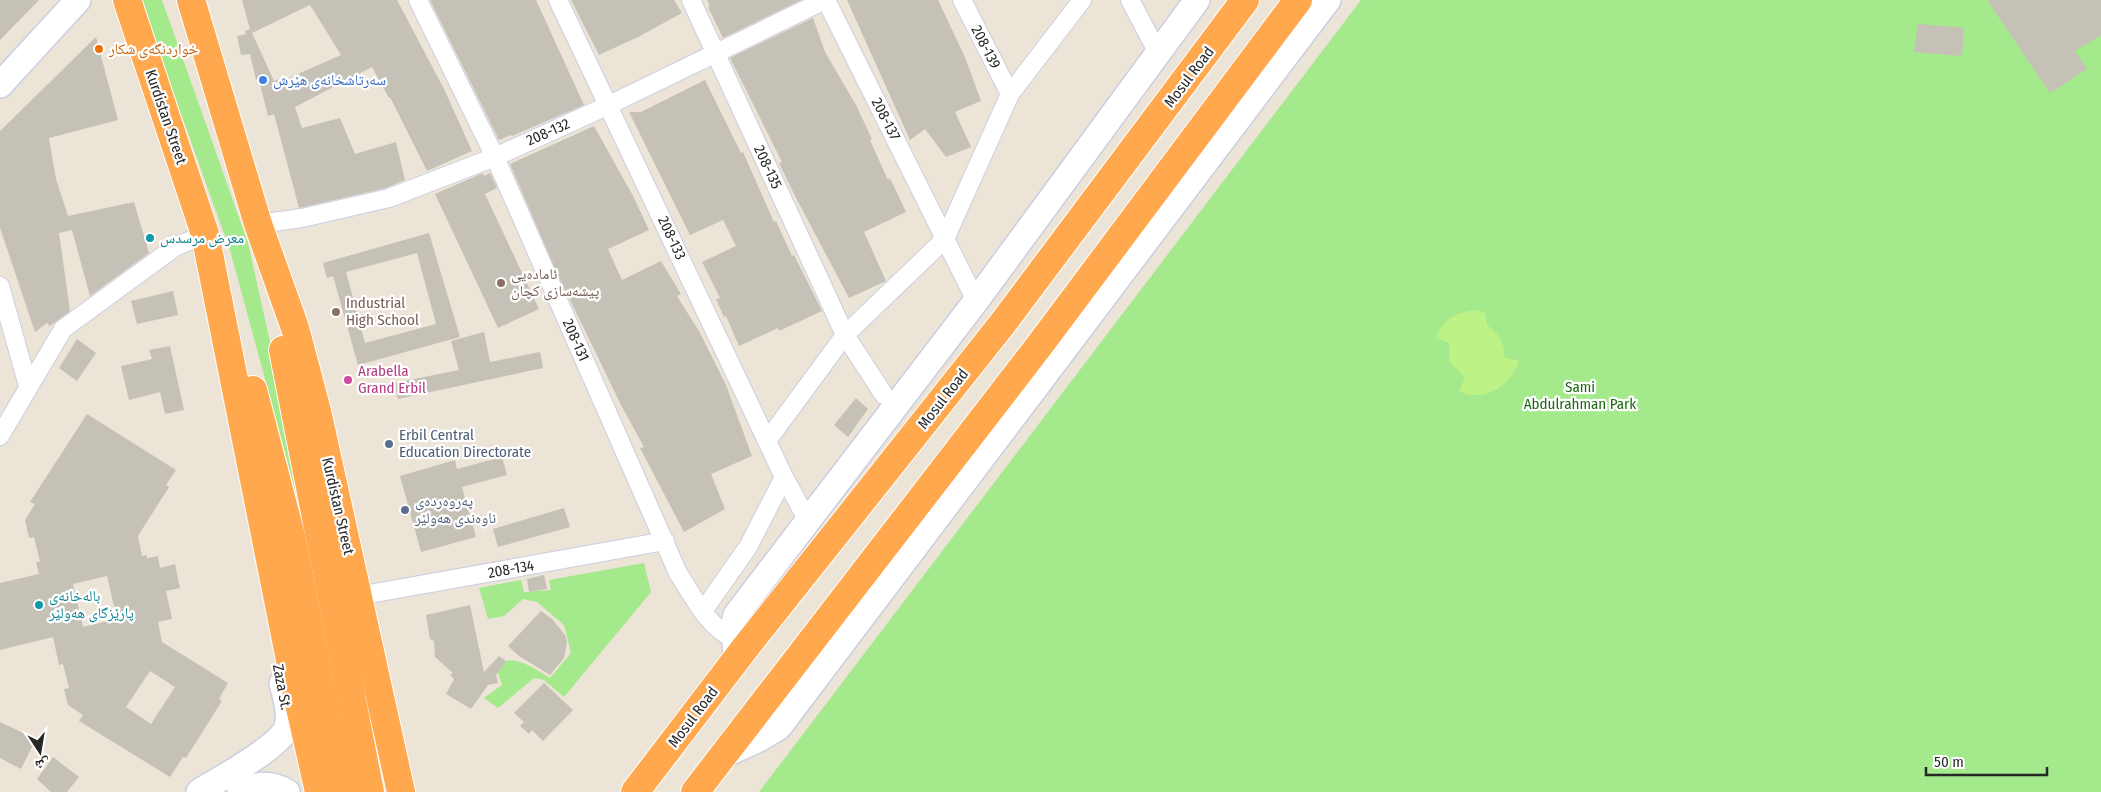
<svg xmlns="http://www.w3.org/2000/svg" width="2101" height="792" viewBox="0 0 2101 792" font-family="'Fira Sans Condensed','Noto Naskh Arabic',sans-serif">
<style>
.green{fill:#a4e98c}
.pitch{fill:#bcf286}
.building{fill:#c6c1b6;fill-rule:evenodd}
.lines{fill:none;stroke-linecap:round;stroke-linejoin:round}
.street-casing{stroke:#cbcee2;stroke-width:20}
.secondary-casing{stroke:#cbcee2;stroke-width:28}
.highway-casing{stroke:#fff;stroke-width:30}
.street{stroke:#fff;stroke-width:18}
.secondary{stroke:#fff;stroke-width:25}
.highway{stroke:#ffa84e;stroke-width:28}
.food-dot{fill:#e8710a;stroke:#fff;stroke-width:2}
.shop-dot{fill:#3f7fe0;stroke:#fff;stroke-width:2}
.culture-dot{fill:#0f9aa8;stroke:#fff;stroke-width:2}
.education-dot{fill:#8d6e63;stroke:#fff;stroke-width:2}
.hotel-dot{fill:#d1479c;stroke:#fff;stroke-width:2}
.service-dot{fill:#5c6f8a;stroke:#fff;stroke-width:2}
.labels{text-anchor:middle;stroke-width:4.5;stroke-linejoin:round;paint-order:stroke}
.street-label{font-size:15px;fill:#272727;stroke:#fff}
.food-label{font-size:15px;fill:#c56008;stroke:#fff;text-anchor:start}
.shop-label{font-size:15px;fill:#366cbe;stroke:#fff;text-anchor:start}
.culture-label{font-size:15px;fill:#0d838f;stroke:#fff;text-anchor:start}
.education-label{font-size:15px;fill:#785e54;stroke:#fff;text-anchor:start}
.hotel-label{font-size:15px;fill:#b23c85;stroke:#fff;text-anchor:start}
.park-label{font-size:15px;fill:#1d6912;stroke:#fff}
.service-label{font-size:15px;fill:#4e5e75;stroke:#fff;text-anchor:start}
</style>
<rect width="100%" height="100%" fill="#ece4d6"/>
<g class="green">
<polygon points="140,0 162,0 248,243 304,495 297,497 230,250"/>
<polygon points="1361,0 2101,0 2101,792 759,792"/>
<path d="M644 563 651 592 564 697 544 680 534 678 498 708 484 698 502 685 496 667C510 650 535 669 550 678L571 653 564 625 537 602 523 599 504 616 488 619 479 588 521 580 524 592 551 590 549 580Z"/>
</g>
<path class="pitch" d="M1477 310 1485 313 1487 325C1499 334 1505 342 1504 357L1519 361C1512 385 1483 404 1459 391L1465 378 1449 361V343L1436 338C1443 319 1458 311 1477 310Z"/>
<g class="building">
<polygon points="0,0 39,0 0,40"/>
<path d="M242 0H397L444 89 472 151 427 171 390 97 389 98 372 67 295 107 302 128 340 118 355 154 396 142 405 180 386 188 299 208 274 114 268 116 259 80H256L250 54 241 55 237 36 246 34 245 31 250 29ZM310 5 341 55 280 82V79L274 81 252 33Z"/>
<polygon points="430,0 536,0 584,105 512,136 511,135 499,140"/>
<polygon points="571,0 674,0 682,13 640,36 599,55"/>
<polygon points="707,0 801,0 723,38 708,7 710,6"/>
<polygon points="847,0 938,0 965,57 981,101 955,112 971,147 946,157 925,129 910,140"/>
<polygon points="1987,0 2101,0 2101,35 2075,51 2087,69 2050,93"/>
<polygon points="813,18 825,52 856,105 872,139 870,140 888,180 890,178 906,212 864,232 886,281 849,298 795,196 779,163 782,162 730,58"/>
<polygon points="1918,24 1964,28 1962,56 1914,52"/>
<polygon points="96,37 118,120 49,138 56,179 68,216 134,202 149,253 90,296 72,230 59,233 70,311 50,326 47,323 35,332 0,228 0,131"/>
<polygon points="705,80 741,153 743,152 774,222 776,221 792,256 794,255 822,311 779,331 778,328 739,346 726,316 724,317 716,299 720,298 702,262 736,246 723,220 690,235 629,112 641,112"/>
<polygon points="594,126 633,196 649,230 608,249 616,267 622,280 661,261 681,294 677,296 700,333 726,385 752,456 711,474 725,509 684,532 640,448 644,447 621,405 557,273 510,164"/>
<polygon points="483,173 484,176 490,173 497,188 485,194 539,309 498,328 435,194"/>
<path d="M429 233 460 337 358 365 333 276 327 278 323 263ZM417 253 436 324 365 343 346 272Z"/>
<polygon points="173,291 178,315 137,324 131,301"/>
<polygon points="484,332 490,362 540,352 543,368 398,399 394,383 459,370 451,341"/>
<polygon points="77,339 96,353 77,381 59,368"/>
<polygon points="170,346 184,410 165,414 160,392 129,400 121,366 152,359 149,350"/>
<polygon points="856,398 868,409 848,437 834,425"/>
<path d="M87 414 176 470 166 485 169 487 138 536 142 556 147 555V558L158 556 160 568 175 564 180 588 166 591 172 619 158 622 162 642 228 683 219 699 222 701 186 758 183 757 170 777 79 721 83 715 68 705 64 689 69 688 63 664 59 665 53 637 0 650V583L39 574 36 562H40L34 537 29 538 25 520 35 504 30 502ZM107 576 117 619 83 627 73 584ZM150 671 175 687 151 724 126 707Z"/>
<polygon points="502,457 507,475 462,487 476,537 421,552 400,476 455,460 457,469"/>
<polygon points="564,508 570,527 498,547 493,529"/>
<polygon points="544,575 547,589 529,592 527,579"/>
<polygon points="470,605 484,672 499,656 506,661 496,675 498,683 488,685 471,709 446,694 454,679 450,675 453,673 435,657 434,641 430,639 426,615"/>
<polygon points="541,611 553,620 565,635 567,642 564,658 550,675 519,656 508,646"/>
<polygon points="544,683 573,710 543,741 532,730 529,734 520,726 524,722 514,713"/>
<polygon points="0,722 36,739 21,769 0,758"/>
<polygon points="53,757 79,777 67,792 51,792 37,779"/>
</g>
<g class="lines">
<g class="street-casing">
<g id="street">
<path d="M418 0 495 157 678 573C695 599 706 625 735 640"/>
<polyline points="558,0 784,477 808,521"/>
<polyline points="691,0 845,335 884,395"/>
<polyline points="826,0 976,301"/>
<polyline points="962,0 1010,94"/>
<polyline points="1130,0 1158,53"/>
<polyline points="258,224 302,218 389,198 495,157 609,105 825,0"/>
<polyline points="0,286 28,386"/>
<polyline points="0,436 63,329 175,247 205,234"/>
<polyline points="767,441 845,335 945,239 1010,94 1082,0"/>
<polyline points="358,596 665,541"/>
<polyline points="703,611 748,547 784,477"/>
</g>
</g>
<g class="secondary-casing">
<g id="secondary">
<polyline points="0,85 78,0"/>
<polyline points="736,660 734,624 736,615 976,301 1197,0"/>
<polyline points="722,756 759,739 779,727 1328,0"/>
<path d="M199 792C219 779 277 749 286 729 292 715 285 697 282 683"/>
<path d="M240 792C257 784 270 782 287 792"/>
</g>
</g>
<g class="highway-casing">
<g id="highway">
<polyline points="127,0 205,234 296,690 319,792"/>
<polyline points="191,0 258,224 295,328 317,411 401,792"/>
<polyline points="283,350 370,792"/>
<polyline points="253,390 291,536 342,792"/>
<polyline points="635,792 745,648 1003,323 1245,0"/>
<polyline points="695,792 1039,346 1298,0"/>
</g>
</g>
<use href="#street" class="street"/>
<use href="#secondary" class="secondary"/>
<use href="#highway" class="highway"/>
</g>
<circle class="food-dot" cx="99" cy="49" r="5"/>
<circle class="shop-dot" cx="263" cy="80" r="5"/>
<g class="culture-dot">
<circle cx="150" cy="238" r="5"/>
<circle cx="39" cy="605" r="5"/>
</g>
<g class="education-dot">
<circle cx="501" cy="283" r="5"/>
<circle cx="336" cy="312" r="5"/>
</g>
<circle class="hotel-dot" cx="348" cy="380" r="5"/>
<g class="service-dot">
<circle cx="389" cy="444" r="5"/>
<circle cx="405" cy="510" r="5"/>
</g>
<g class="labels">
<g class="street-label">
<text transform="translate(986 47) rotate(63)" y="5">208-139</text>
<text transform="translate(1189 77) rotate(-53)" y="5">Mosul Road</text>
<text transform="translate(166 117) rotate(71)" y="5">Kurdistan Street</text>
<text transform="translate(886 119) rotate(63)" y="5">208-137</text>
<text transform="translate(548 132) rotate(-24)" y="5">208-132</text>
<text transform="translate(768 167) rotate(65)" y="5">208-135</text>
<text transform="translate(672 238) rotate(65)" y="5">208-133</text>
<text transform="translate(576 340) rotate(66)" y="5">208-131</text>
<text transform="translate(943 399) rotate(-52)" y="5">Mosul Road</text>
<text transform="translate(338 506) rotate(77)" y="5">Kurdistan Street</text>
<text transform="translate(511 569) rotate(-10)" y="5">208-134</text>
<text transform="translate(282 687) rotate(79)" y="5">Zaza St.</text>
<text transform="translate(693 717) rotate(-53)" y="5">Mosul Road</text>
</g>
<g class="food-label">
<text x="109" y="54">خواردنگەی شکار</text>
</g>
<g class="shop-label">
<text x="273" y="85">سەرتاشخانەی هێرش</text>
</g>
<g class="culture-label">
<text x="160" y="243">معرض مرسدس</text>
<text x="49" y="601">بالەخانەی<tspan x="49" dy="17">پارێزگای هەولێر</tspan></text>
</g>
<g class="education-label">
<text x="511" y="279">ئامادەیی<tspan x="511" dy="17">پیشەسازی کچان</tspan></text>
<text x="346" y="308">Industrial<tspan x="346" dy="17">High School</tspan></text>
</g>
<g class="hotel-label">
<text x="358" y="376">Arabella<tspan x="358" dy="17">Grand Erbil</tspan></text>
</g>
<g class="park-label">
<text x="1580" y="392">Sami<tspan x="1580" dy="17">Abdulrahman Park</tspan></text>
</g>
<g class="service-label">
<text x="399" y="440">Erbil Central<tspan x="399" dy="17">Education Directorate</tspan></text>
<text x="415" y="506">پەروەردەی<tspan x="415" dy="17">ناوەندی هەولێر</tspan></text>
</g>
</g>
<g transform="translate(40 752) rotate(168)" stroke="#ffffff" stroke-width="4" paint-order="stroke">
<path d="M0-4L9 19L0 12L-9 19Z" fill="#272727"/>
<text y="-8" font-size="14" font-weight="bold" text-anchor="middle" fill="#272727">ش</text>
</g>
<path d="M1926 767v8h121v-8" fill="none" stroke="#272727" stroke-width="2.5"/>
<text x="1934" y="767" font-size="15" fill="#272727" stroke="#ffffff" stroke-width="4" paint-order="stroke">50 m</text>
</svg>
